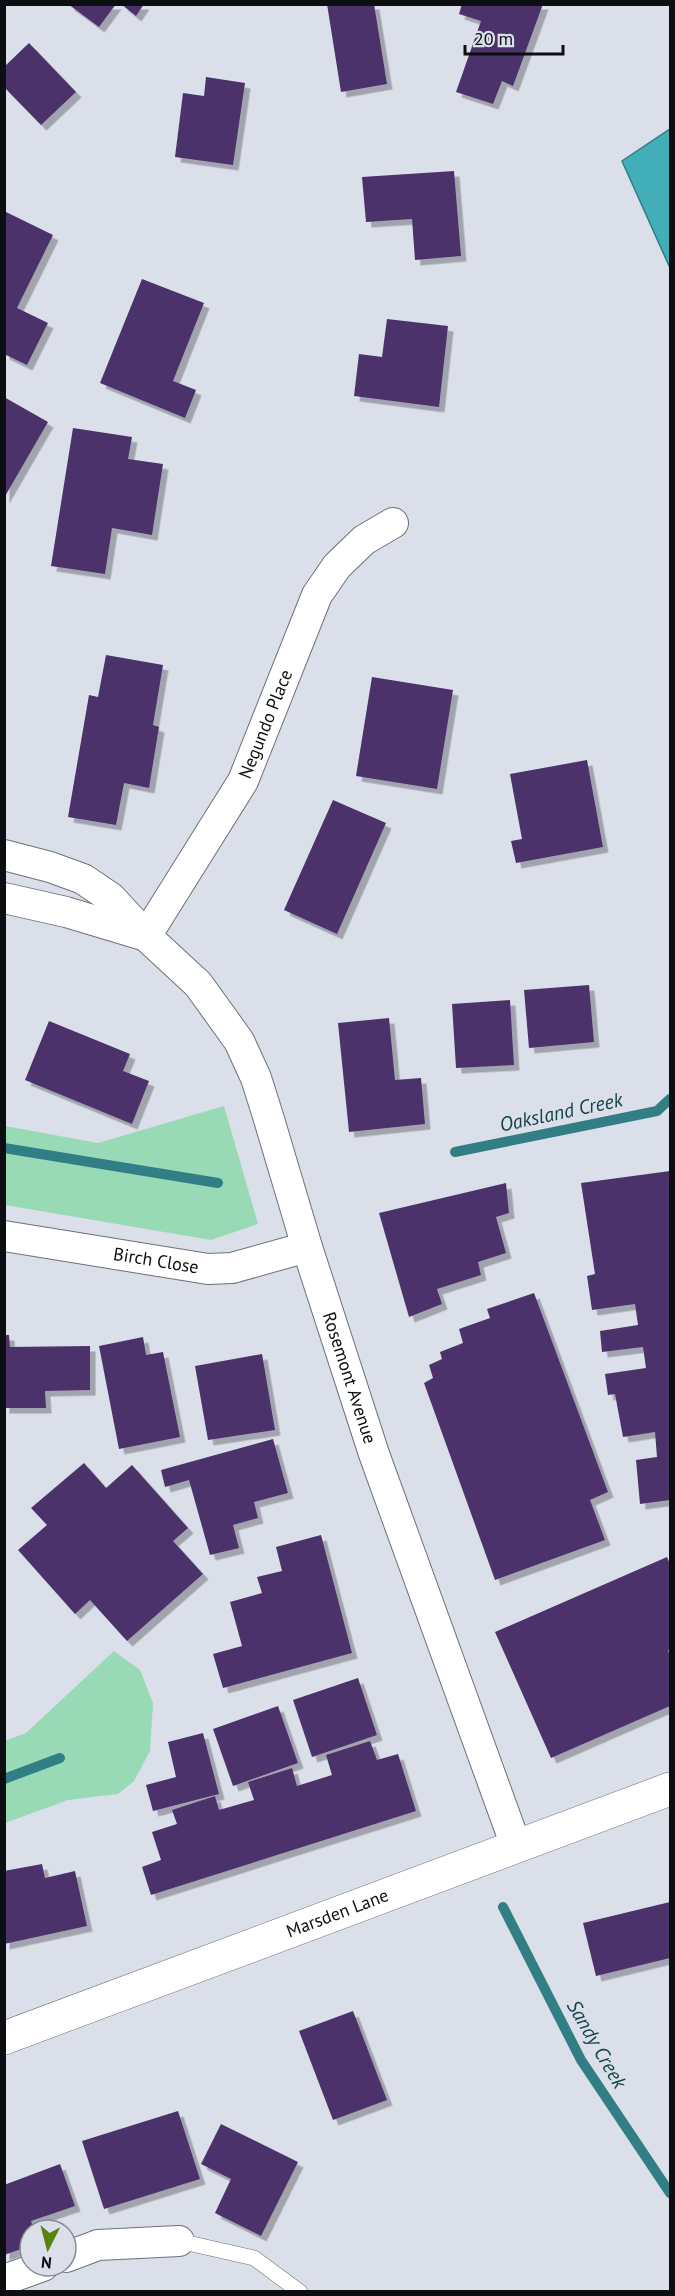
<svg xmlns="http://www.w3.org/2000/svg" width="675" height="2296" viewBox="0 0 675 2296" font-family="'PT Sans',sans-serif">
<style>
.green{fill:#98dab5}
.water{fill:#42aeb7;stroke:#327e85;stroke-width:1.5}
.lines{fill:none;stroke-linecap:round;stroke-linejoin:round}
.stream{stroke:#327e85;stroke-width:10}
.building{fill:#4b326b;filter:url(#shadow)}
.service-casing{stroke:#6d717a;stroke-width:16}
.minor-casing{stroke:#6d717a;stroke-width:32}
.secondary-casing{stroke:#6d717a;stroke-width:34}
.service{stroke:#fff;stroke-width:15}
.minor{stroke:#fff;stroke-width:30}
.secondary{stroke:#fff;stroke-width:33}
.labels{text-anchor:middle;stroke-width:6;stroke-linejoin:round;paint-order:stroke}
.street-label{font-size:18px;fill:#0c0e11;stroke:#dbdfea}
.water-label{font-size:20px;font-style:italic;fill:#124347;stroke:#dbdfea}
</style>
<defs>
<filter id="shadow"><feDropShadow dx="5.5" dy="5.5" stdDeviation="0" flood-color="#0004"/></filter>
</defs>
<rect width="100%" height="100%" fill="#dbdfea"/>
<g class="green">
<polygon points="224,1106 258,1224 211,1240 5,1205 5,1126 98,1143"/>
<polygon points="114,1651 140,1670 153,1703 150,1751 134,1781 118,1794 68,1800 5,1823 5,1741 26,1733"/>
</g>
<polygon class="water" points="670,129 670,268 622,161"/>
<g class="lines">
<g class="stream">
<polyline points="4,1148 218,1183"/>
<polyline points="455,1152 657,1111 670,1099"/>
<polyline points="4,1779 60,1758"/>
<polyline points="503,1907 581,2060 670,2193"/>
</g>
</g>
<g class="building">
<polygon points="68,4 116,4 99,27"/>
<polygon points="121,4 144,4 136,16"/>
<polygon points="327,4 374,4 387,84 341,92"/>
<polygon points="462,4 543,4 513,86 502,81 493,104 456,92 481,21 459,14"/>
<polygon points="29,43 76,92 41,125 4,87 4,67"/>
<polygon points="206,77 245,83 233,165 175,157 183,93 204,96"/>
<polygon points="454,171 461,256 415,260 412,219 366,222 362,177"/>
<polygon points="4,211 53,235 17,308 48,323 27,365 4,354"/>
<polygon points="142,279 204,303 173,381 196,390 185,418 100,383"/>
<polygon points="387,319 448,326 439,407 354,396 359,354 382,357"/>
<polygon points="4,397 48,422 4,498"/>
<polygon points="73,428 132,437 128,459 163,464 152,535 112,528 105,574 51,566"/>
<polygon points="106,655 163,665 153,725 159,727 149,788 124,783 116,825 68,817 89,695 98,697"/>
<polygon points="372,677 453,690 437,789 356,776"/>
<polygon points="587,760 603,847 516,863 511,841 522,839 510,774"/>
<polygon points="333,800 386,823 337,934 284,910"/>
<polygon points="589,985 594,1042 529,1048 524,990"/>
<polygon points="510,1000 514,1065 456,1068 452,1004"/>
<polygon points="389,1018 395,1080 421,1078 425,1124 349,1132 338,1023"/>
<polygon points="49,1021 130,1054 123,1071 149,1081 132,1124 25,1080"/>
<polygon points="670,1171 670,1500 640,1504 636,1460 657,1457 655,1432 623,1437 615,1394 608,1395 605,1374 646,1368 643,1347 602,1352 600,1331 638,1325 635,1304 592,1310 587,1276 595,1274 581,1183"/>
<polygon points="506,1183 509,1213 496,1217 506,1253 478,1262 481,1275 437,1289 442,1304 409,1317 379,1213"/>
<polygon points="534,1293 608,1492 590,1500 605,1540 495,1580 424,1383 433,1378 429,1365 442,1359 440,1352 463,1343 459,1329 490,1318 487,1309"/>
<polygon points="4,1335 9,1335 10,1347 90,1346 90,1390 45,1391 46,1408 4,1408"/>
<polygon points="143,1337 146,1355 163,1352 180,1437 119,1449 99,1346"/>
<polygon points="262,1354 275,1430 208,1440 195,1366"/>
<polygon points="273,1439 288,1493 254,1502 258,1518 233,1525 239,1548 210,1555 189,1480 165,1487 161,1470"/>
<polygon points="84,1463 106,1488 132,1465 188,1528 173,1541 203,1574 127,1641 90,1600 75,1614 18,1550 47,1525 31,1508"/>
<polygon points="321,1535 352,1653 223,1688 213,1654 242,1646 230,1602 262,1593 257,1577 282,1571 276,1547"/>
<polygon points="667,1557 670,1564 670,1649 668,1650 670,1657 670,1706 551,1758 495,1632"/>
<polygon points="358,1678 377,1735 312,1757 293,1700"/>
<polygon points="278,1706 298,1763 233,1786 213,1729"/>
<polygon points="203,1733 219,1794 153,1811 146,1785 176,1777 168,1742"/>
<polygon points="370,1741 377,1760 398,1754 416,1811 151,1895 142,1867 161,1860 152,1832 177,1824 172,1810 215,1796 219,1810 254,1800 248,1782 292,1768 297,1786 332,1775 326,1755"/>
<polygon points="42,1864 45,1878 75,1871 87,1926 4,1944 4,1871"/>
<polygon points="670,1902 670,1958 596,1976 583,1923"/>
<polygon points="353,2011 387,2100 333,2120 299,2031"/>
<polygon points="178,2111 200,2179 104,2209 82,2141"/>
<polygon points="221,2124 298,2162 261,2236 215,2213 231,2179 201,2164"/>
<polygon points="60,2164 75,2206 31,2221 34,2230 30,2230 30,2246 4,2255 4,2185"/>
</g>
<g class="lines">
<g class="service-casing">
<polyline id="service" points="179,2241 254,2258 300,2292"/>
</g>
<g class="minor-casing">
<g id="minor">
<path id="s1" d="M4 855 50 867 83 879 111 898 146 936 198 984 239 1041 256 1078 268 1116 307 1247 374 1454 516 1846"/>
<polyline points="4,898 66,912 146,936"/>
<path id="s2" d="M146 936 243 781 317 595 337 566 364 540 393 523"/>
<path id="s3" d="M4 1236 208 1269 232 1268 307 1247"/>
<polyline points="66,2257 98,2245 179,2241"/>
<polyline points="4,2280 43,2266"/>
</g>
</g>
<g class="secondary-casing">
<g id="secondary">
<path id="s4" d="M4 2038 670 1789"/>
</g>
</g>
<use href="#service" class="service"/>
<use href="#minor" class="minor"/>
<use href="#secondary" class="secondary"/>
</g>
<g class="labels">
<g class="street-label">
<text dy="6" stroke="none"><textPath href="#s2" startOffset="244">Negundo Place</textPath></text>
<text dy="6" stroke="none"><textPath href="#s3" startOffset="154">Birch Close</textPath></text>
<text dy="6" stroke="none"><textPath href="#s1" startOffset="664">Rosemont Avenue</textPath></text>
<text dy="6" stroke="none"><textPath href="#s4" startOffset="356">Marsden Lane</textPath></text>
</g>
<g class="water-label">
<text transform="translate(561 1112) rotate(-12)" y="7">Oaksland Creek</text>
<text transform="translate(597 2044) rotate(60)" y="7">Sandy Creek</text>
</g>
</g>
<rect width="675" height="2296" fill="none" stroke="#0c0e11" stroke-width="12"/>
<g transform="translate(48 2248) rotate(186)"><circle r="28" fill="#dbdfea" stroke="#888b93" stroke-width="1.5"/>
<path d="M0-4.5L10 22L0 15L-10 22Z" fill="#57830e"/>
<text y="-9" font-size="16" font-weight="bold" text-anchor="middle" fill="#0c0e11">N</text>
</g>
<path d="M465 45v9h98v-9" fill="none" stroke="#0c0e11" stroke-width="3"/>
<text x="474" y="45" font-size="18" fill="#0c0e11" stroke="#dbdfea" stroke-width="4.5" paint-order="stroke">20 m</text>
</svg>
